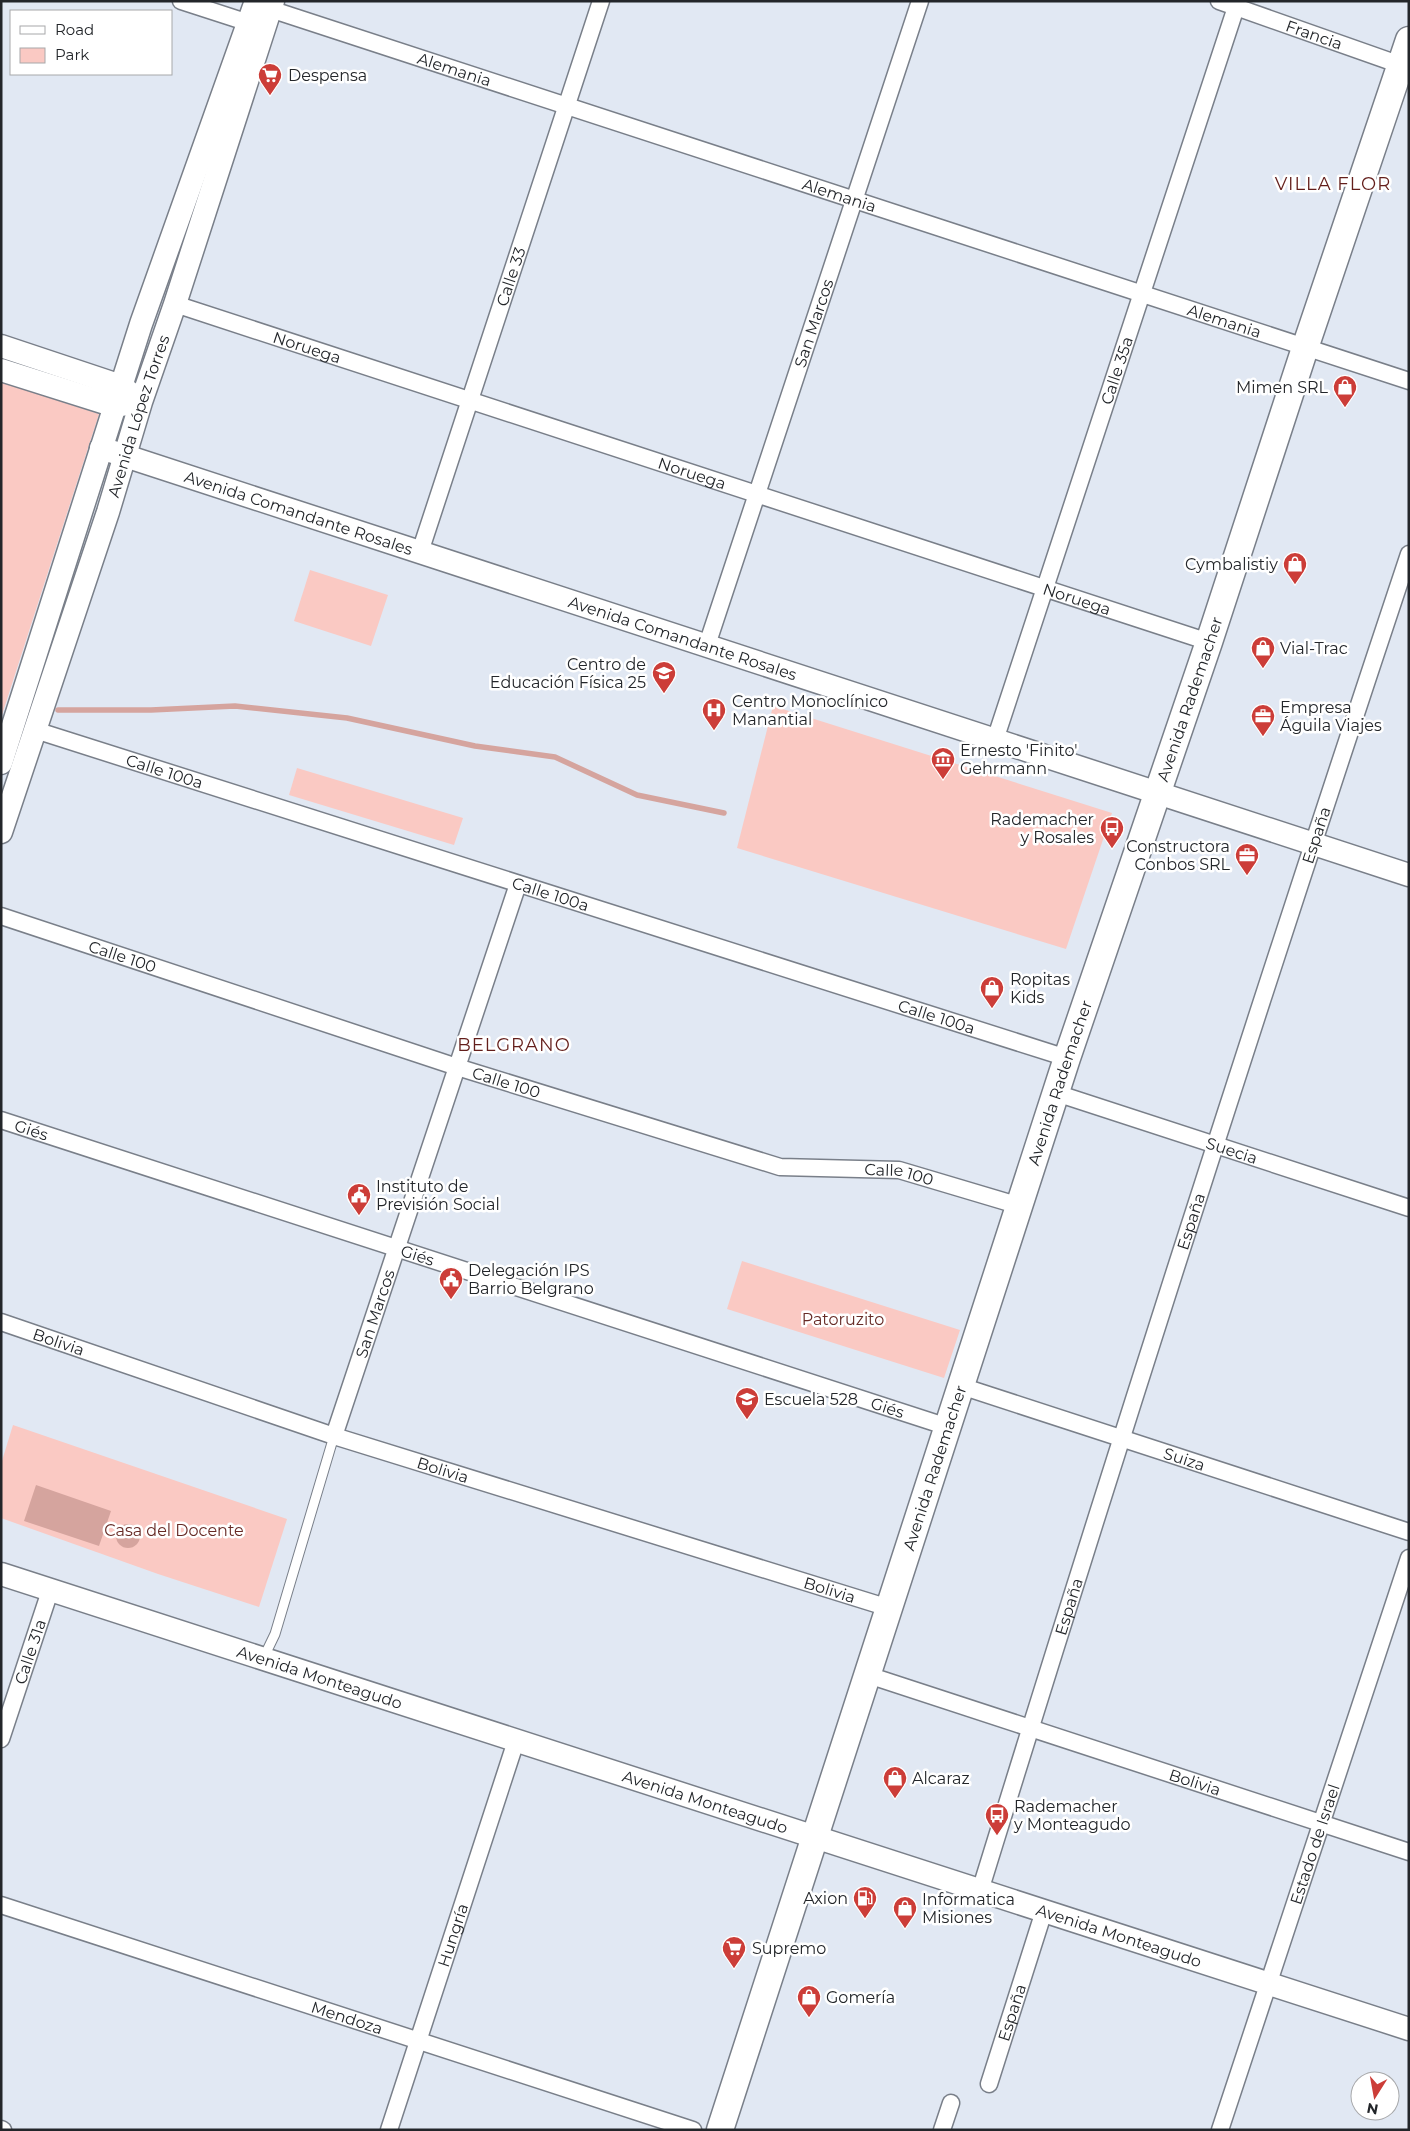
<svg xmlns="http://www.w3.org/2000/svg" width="1410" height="2131" viewBox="0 0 1410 2131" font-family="Montserrat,sans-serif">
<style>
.green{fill:#fac9c3}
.water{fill:#d5a49e}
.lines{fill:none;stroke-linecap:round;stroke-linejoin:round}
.stream{stroke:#d5a49e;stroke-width:5.5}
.lane-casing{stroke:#797f89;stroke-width:11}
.street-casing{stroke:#797f89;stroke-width:19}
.secondary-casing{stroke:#797f89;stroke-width:25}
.primary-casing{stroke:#797f89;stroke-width:29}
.lane{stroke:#fff;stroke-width:9}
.street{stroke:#fff;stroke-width:16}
.secondary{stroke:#fff;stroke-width:22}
.primary{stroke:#fff;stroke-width:26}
.labels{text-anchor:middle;stroke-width:5;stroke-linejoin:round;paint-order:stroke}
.street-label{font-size:16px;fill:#23262a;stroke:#fff}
.poi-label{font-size:16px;fill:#23262a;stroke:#fff;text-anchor:start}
.park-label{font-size:16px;fill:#672b26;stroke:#fff}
.neighbourhood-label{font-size:18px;letter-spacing:1px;fill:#631e1b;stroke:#fff}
</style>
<rect width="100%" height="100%" fill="#e1e8f3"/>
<g class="green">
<polygon points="1,382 99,414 1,718"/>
<polygon points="310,570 388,595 371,646 294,621"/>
<polygon points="773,706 1112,813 1066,949 737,848"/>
<polygon points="297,768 463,818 454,845 289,795"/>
<polygon points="742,1261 960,1330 944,1378 727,1309"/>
<polygon points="13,1425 287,1519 259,1607 158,1574 1,1518 1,1464"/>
</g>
<g class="water">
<polygon points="36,1485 111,1511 99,1546 24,1521"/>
<circle cx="128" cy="1536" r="12"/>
</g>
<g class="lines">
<polyline class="stream" points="58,710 151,710 235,706 347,718 475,746 555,757 637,795 724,813"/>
<g class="lane-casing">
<polyline id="lane" points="263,1659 275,1634 334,1436"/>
</g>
<g class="street-casing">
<g id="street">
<polyline points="181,1 249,23"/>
<path id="s1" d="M1219 1 1409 68"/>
<path id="s2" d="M270 9 1409 381"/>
<path id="s3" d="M175 304 1209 642"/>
<path id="s4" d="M420 552 601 1"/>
<path id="s5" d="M707 645 920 1"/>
<path id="s6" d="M35 730 1067 1058"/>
<path id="s7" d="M995 740 1238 1"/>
<path id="s8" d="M1 916 457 1067 780 1167 899 1170 1020 1206"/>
<path id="s9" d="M1056 1093 1409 1208"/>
<path id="s10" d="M1 1120 948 1427"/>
<path id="s11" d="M1 1322 334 1436 889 1608"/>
<path id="s12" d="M961 1386 1409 1532"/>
<path id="s13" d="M334 1436 518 884"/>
<path id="s14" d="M868 1675 1409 1852"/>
<path id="s15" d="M1 1739 50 1591"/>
<path id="s16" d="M980 1891C1118 1444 1261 998 1409 554"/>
<path id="s17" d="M1 1905 693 2130"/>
<path id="s18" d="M989 2084 1044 1911"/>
<polyline points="1,2129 3,2130"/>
<path id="s19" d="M389 2130 516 1741"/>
<polyline points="942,2130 951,2103"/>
<path id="s20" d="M1220 2130 1409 1558"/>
</g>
</g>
<g class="secondary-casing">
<g id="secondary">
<polyline points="1,346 121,386 133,395"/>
<polyline points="1,370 115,406 128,404"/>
<path id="s21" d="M101 448 1409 875"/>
<polyline points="1,763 141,324 256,1"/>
<path id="s22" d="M1 832 108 512 141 402 175 304 273 1"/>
<path id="s23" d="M1 1574 1409 2029"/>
</g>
</g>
<g class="primary-casing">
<g id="primary">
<path id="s24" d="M720 2130 1067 1058 1209 642 1305 348 1409 40"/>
</g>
</g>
<use href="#lane" class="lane"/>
<use href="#street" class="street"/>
<use href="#secondary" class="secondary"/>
<use href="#primary" class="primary"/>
</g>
<defs>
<g id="supermarket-pin" transform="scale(1.25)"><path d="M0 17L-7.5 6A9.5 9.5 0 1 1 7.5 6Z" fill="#cc3d38" stroke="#fff"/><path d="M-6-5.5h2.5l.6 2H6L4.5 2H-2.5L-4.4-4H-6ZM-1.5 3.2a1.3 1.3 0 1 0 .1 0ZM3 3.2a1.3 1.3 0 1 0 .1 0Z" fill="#fff"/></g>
<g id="shop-pin" transform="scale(1.25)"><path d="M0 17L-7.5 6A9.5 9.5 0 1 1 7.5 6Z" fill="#cc3d38" stroke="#fff"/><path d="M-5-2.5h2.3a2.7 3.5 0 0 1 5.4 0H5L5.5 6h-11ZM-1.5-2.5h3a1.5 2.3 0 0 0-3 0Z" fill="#fff"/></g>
<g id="school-pin" transform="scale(1.25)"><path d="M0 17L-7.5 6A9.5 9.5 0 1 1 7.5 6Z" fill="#cc3d38" stroke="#fff"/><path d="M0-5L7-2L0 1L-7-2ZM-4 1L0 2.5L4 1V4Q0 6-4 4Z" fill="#fff"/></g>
<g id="hospital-pin" transform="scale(1.25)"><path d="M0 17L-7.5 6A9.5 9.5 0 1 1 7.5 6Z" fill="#cc3d38" stroke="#fff"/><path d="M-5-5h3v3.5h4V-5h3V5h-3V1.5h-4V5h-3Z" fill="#fff"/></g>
<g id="office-pin" transform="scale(1.25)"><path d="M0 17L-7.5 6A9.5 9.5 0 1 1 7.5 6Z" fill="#cc3d38" stroke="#fff"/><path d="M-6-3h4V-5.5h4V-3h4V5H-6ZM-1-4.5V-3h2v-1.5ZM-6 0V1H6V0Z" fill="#fff"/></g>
<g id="museum-pin" transform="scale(1.25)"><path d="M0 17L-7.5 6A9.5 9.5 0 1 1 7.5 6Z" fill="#cc3d38" stroke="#fff"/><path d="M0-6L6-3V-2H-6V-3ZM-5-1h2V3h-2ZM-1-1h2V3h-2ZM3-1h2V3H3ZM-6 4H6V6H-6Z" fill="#fff"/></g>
<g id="bus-pin" transform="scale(1.25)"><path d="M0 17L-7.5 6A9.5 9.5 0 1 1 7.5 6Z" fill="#cc3d38" stroke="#fff"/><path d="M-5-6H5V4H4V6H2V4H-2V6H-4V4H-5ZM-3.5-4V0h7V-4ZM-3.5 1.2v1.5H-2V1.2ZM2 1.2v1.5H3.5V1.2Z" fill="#fff"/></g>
<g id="civic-pin" transform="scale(1.25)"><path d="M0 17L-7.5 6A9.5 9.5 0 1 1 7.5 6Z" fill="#cc3d38" stroke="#fff"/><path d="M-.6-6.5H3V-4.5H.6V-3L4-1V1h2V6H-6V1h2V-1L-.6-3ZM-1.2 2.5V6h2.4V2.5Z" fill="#fff"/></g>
<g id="fuel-pin" transform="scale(1.25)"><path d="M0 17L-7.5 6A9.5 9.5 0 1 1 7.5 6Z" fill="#cc3d38" stroke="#fff"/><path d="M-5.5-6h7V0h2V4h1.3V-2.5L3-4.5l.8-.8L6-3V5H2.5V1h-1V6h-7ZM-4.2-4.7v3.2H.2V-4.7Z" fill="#fff"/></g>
</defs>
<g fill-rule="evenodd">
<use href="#supermarket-pin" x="270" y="75"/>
<use href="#shop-pin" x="1345" y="387"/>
<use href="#shop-pin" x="1295" y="564"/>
<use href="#shop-pin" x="1263" y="648"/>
<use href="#school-pin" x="664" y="673"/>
<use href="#hospital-pin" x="714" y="710"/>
<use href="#office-pin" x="1263" y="716"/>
<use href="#museum-pin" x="943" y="759"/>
<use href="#bus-pin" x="1112" y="828"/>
<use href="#office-pin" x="1247" y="855"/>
<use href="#shop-pin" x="992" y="988"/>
<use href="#civic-pin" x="359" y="1195"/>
<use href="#civic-pin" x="451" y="1279"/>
<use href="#school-pin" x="747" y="1399"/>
<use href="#shop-pin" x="895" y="1778"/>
<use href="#bus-pin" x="997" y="1815"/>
<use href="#fuel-pin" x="865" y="1898"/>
<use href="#shop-pin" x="905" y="1908"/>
<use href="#supermarket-pin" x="734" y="1948"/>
<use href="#shop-pin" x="809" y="1997"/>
</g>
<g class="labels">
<g class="street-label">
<text dy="6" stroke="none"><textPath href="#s1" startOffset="101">Francia</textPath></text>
<text dy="6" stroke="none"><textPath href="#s2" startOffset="194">Alemania</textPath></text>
<text dy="6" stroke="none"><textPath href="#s2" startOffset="599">Alemania</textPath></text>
<text dy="6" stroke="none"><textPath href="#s4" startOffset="290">Calle 33</textPath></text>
<text dy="6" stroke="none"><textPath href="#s2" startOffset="1004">Alemania</textPath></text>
<text dy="6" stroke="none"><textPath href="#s5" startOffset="339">San Marcos</textPath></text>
<text dy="6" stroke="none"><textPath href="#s3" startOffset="139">Noruega</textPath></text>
<text dy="6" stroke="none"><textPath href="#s7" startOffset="389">Calle 35a</textPath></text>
<text dy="6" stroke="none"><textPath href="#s22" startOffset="438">Avenida López Torres</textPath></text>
<text dy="6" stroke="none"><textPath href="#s3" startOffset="544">Noruega</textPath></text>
<text dy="6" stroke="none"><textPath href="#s21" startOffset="208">Avenida Comandante Rosales</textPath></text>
<text dy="6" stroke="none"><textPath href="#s3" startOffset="949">Noruega</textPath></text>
<text dy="6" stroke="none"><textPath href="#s21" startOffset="612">Avenida Comandante Rosales</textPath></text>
<text dy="6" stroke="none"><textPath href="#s24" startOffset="1506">Avenida Rademacher</textPath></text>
<text dy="6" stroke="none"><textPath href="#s6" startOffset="136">Calle 100a</textPath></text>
<text dy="6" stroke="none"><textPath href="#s16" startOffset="1108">España</textPath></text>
<text dy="6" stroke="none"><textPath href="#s6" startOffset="541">Calle 100a</textPath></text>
<text dy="6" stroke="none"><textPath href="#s8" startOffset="128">Calle 100</textPath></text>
<text dy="6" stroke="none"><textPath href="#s6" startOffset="946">Calle 100a</textPath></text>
<text dy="6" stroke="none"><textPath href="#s8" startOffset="532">Calle 100</textPath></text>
<text dy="6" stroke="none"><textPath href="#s24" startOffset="1101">Avenida Rademacher</textPath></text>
<text dy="6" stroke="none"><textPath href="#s10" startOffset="32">Giés</textPath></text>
<text dy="6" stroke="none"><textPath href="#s9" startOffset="185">Suecia</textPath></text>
<text dy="6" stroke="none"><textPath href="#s8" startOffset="938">Calle 100</textPath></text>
<text dy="6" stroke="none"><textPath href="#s16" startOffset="702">España</textPath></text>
<text dy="6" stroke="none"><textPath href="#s10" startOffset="438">Giés</textPath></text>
<text dy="6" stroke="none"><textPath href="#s13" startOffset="129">San Marcos</textPath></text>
<text dy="6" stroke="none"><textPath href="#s11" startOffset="61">Bolivia</textPath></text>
<text dy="6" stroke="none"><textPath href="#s10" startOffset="932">Giés</textPath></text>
<text dy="6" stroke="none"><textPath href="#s12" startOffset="235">Suiza</textPath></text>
<text dy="6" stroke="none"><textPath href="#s24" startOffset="696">Avenida Rademacher</textPath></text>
<text dy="6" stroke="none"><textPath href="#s11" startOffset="466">Bolivia</textPath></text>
<text dy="6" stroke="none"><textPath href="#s11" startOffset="871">Bolivia</textPath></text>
<text dy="6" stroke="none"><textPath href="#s16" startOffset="298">España</textPath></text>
<text dy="6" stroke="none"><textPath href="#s15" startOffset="92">Calle 31a</textPath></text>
<text dy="6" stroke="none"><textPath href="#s23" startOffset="335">Avenida Monteagudo</textPath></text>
<text dy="6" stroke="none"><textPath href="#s14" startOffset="344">Bolivia</textPath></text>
<text dy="6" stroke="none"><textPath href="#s23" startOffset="740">Avenida Monteagudo</textPath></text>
<text dy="6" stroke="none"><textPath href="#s20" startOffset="301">Estado de Israel</textPath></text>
<text dy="6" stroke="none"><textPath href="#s19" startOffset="205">Hungría</textPath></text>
<text dy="6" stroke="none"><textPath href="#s23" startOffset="1175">Avenida Monteagudo</textPath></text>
<text dy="6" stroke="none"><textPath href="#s18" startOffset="75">España</textPath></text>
<text dy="6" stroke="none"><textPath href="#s17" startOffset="364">Mendoza</textPath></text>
</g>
<g class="poi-label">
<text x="288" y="81">Despensa</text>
<text x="1328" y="393" text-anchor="end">Mimen SRL</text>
<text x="1278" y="570" text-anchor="end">Cymbalistiy</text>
<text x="1280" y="654">Vial-Trac</text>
<text x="646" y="670" text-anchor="end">Centro de<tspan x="646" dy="18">Educación Física 25</tspan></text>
<text x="732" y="707">Centro Monoclínico<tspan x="732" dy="18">Manantial</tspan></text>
<text x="1280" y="713">Empresa<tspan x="1280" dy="18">Águila Viajes</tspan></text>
<text x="960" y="756">Ernesto 'Finito'<tspan x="960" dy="18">Gehrmann</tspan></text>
<text x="1094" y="825" text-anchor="end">Rademacher<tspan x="1094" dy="18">y Rosales</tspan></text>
<text x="1230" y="852" text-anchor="end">Constructora<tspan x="1230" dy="18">Conbos SRL</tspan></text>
<text x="1010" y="985">Ropitas<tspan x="1010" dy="18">Kids</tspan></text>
<text x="376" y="1192">Instituto de<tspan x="376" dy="18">Previsión Social</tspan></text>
<text x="468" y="1276">Delegación IPS<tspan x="468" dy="18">Barrio Belgrano</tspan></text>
<text x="764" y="1405">Escuela 528</text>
<text x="912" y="1784">Alcaraz</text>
<text x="1014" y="1812">Rademacher<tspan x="1014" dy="18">y Monteagudo</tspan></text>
<text x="848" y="1904" text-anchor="end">Axion</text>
<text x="922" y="1905">Informatica<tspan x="922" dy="18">Misiones</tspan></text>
<text x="752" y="1954">Supremo</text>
<text x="826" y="2003">Gomería</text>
</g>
<g class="park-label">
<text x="843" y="1325">Patoruzito</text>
<text x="174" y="1536">Casa del Docente</text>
</g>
<g class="neighbourhood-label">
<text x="1333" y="190">VILLA FLOR</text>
<text x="514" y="1051">BELGRANO</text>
</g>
</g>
<rect width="1410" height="2131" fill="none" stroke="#23262a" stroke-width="5"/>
<rect x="10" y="10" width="162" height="65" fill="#ffffff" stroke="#a7a8aa"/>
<rect x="20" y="26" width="25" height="8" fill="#ffffff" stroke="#a7a8aa"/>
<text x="55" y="35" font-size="15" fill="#23262a">Road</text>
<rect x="20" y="48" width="25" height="15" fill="#fac9c3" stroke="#a7a8aa"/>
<text x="55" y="60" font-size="15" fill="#23262a">Park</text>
<g transform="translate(1375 2096) rotate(191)"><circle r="24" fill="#ffffff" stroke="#a7a8aa"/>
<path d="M0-4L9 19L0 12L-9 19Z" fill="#cc3d38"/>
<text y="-8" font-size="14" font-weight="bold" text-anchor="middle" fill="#23262a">N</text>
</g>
</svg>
